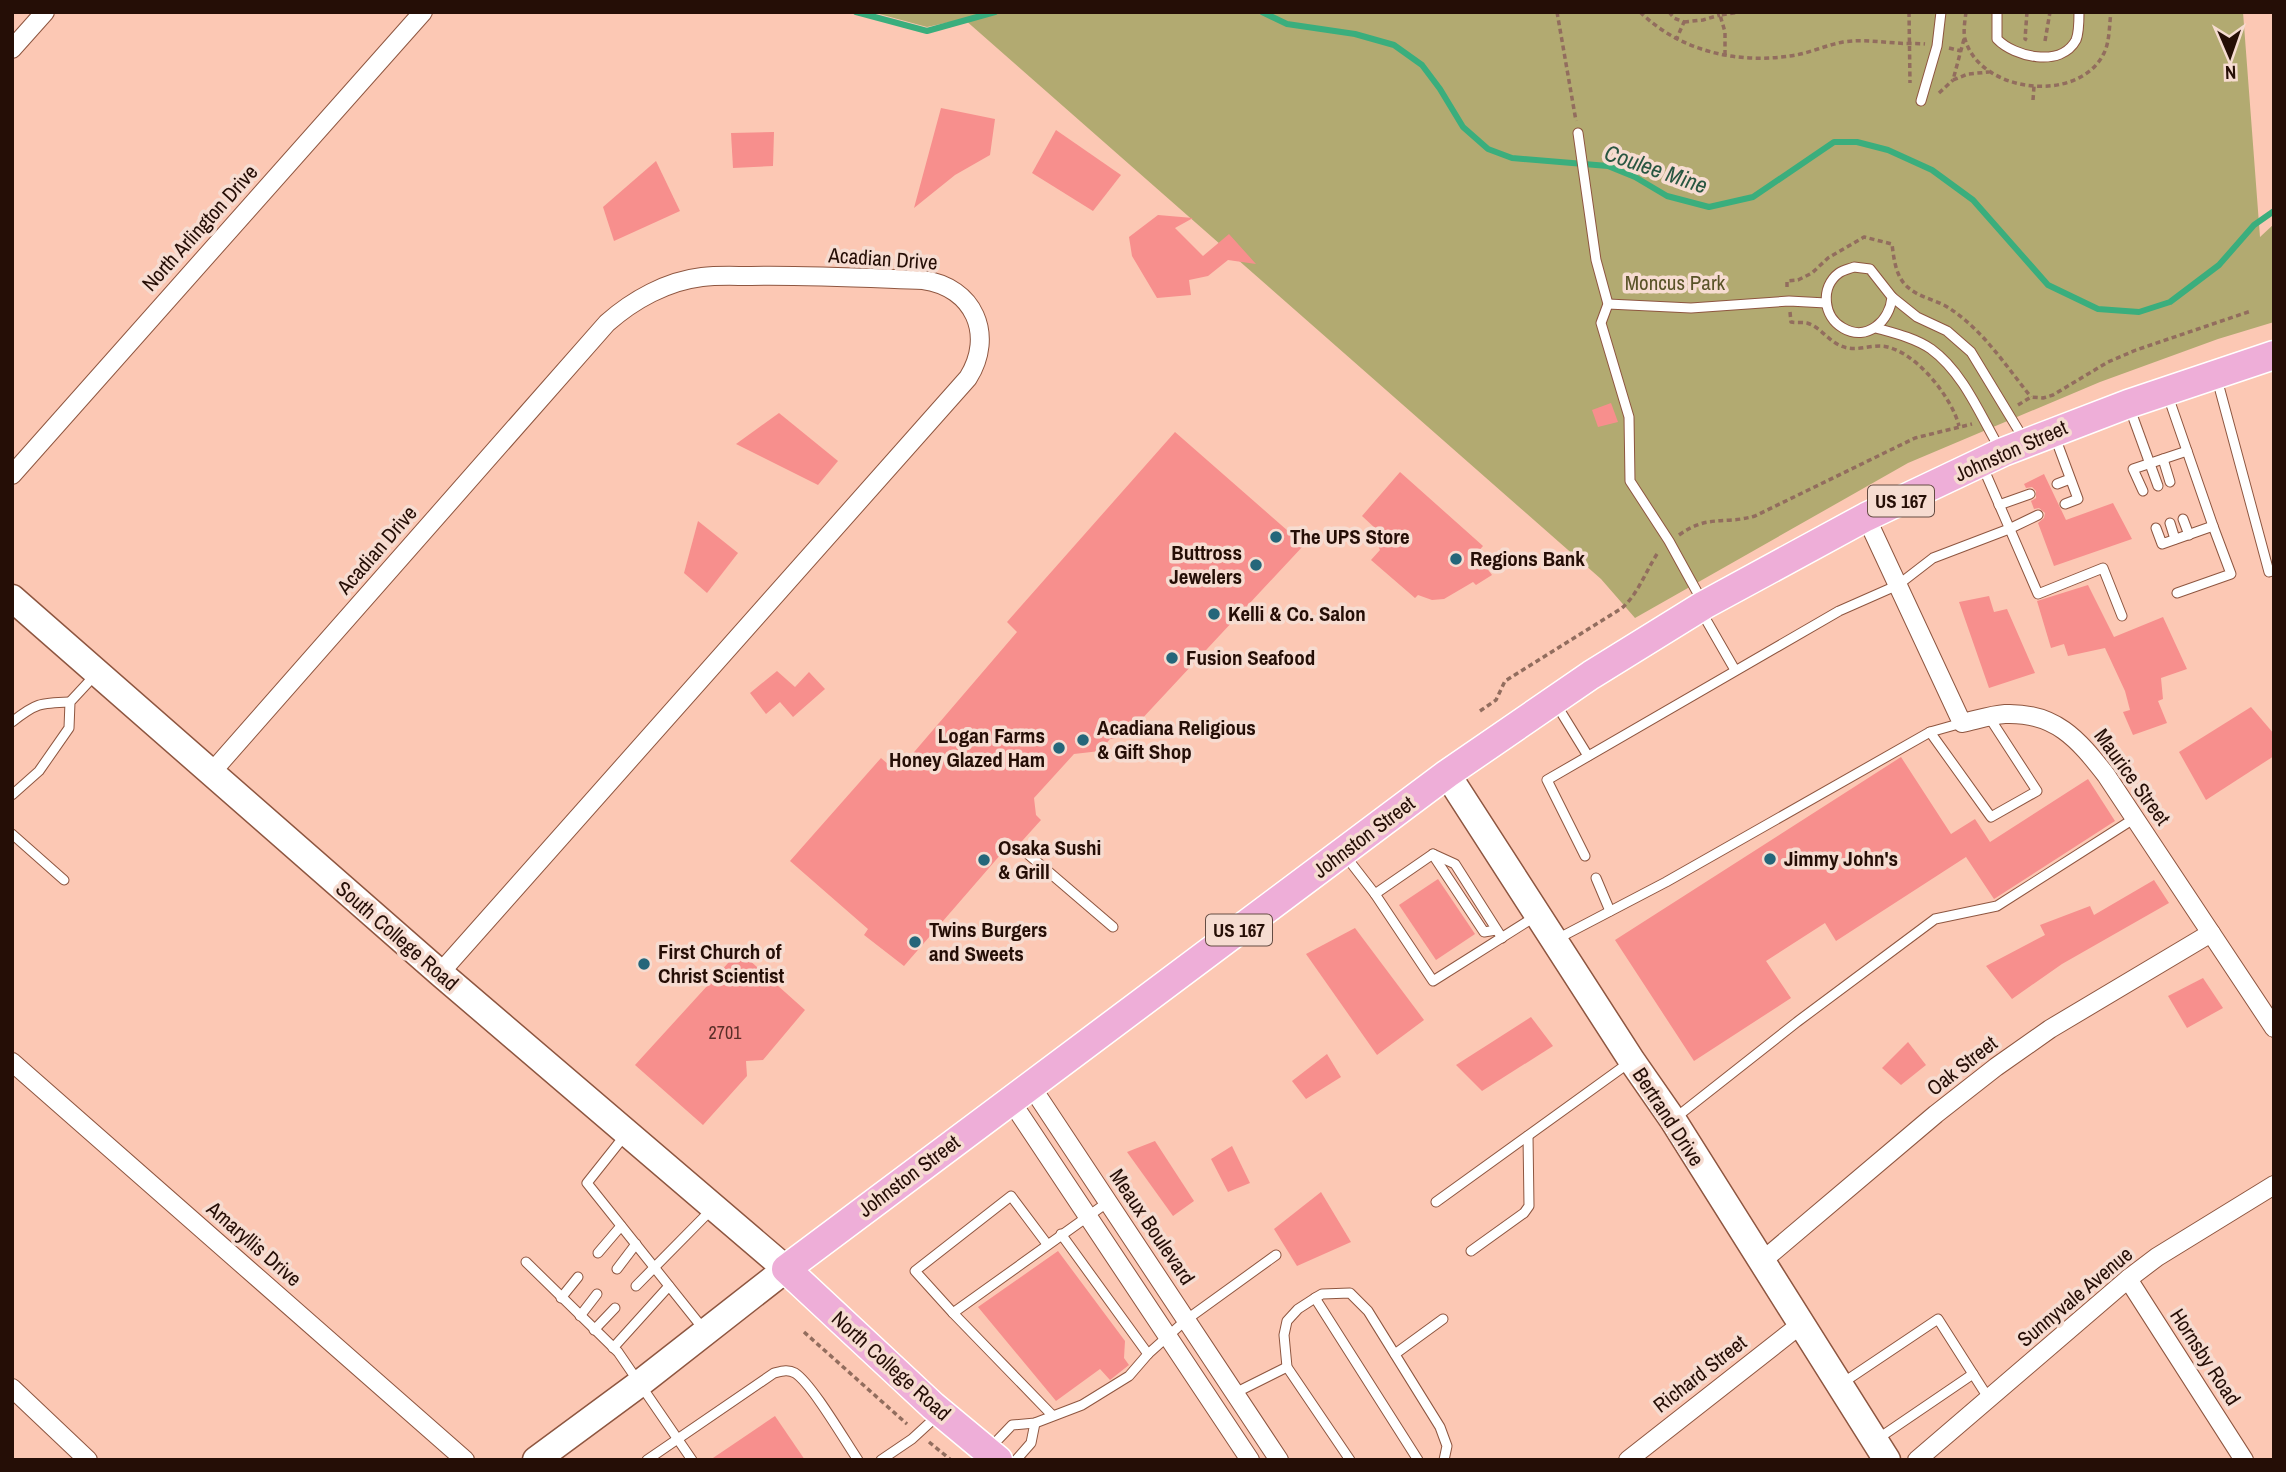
<svg xmlns="http://www.w3.org/2000/svg" width="2286" height="1472" viewBox="0 0 2286 1472" font-family="'Archivo Narrow',sans-serif">
<style>
.green{fill:#b2aa71}
.lines{fill:none;stroke-linecap:round;stroke-linejoin:round}
.stream{stroke:#3aae7d;stroke-width:6}
.building{fill:#f78f8d}
.service-casing{stroke:#8e5640;stroke-width:11}
.minor-casing{stroke:#8e5640;stroke-width:20}
.secondary-casing{stroke:#8e5640;stroke-width:29}
.primary-casing{stroke:#fff;stroke-width:31}
.path{stroke:#926d5e;stroke-width:3.5;stroke-dasharray:5 3.5;stroke-linecap:butt}
.service{stroke:#fff;stroke-width:9}
.minor{stroke:#fff;stroke-width:18}
.secondary{stroke:#fff;stroke-width:26}
.primary{stroke:#eeaed8;stroke-width:28}
.poi-dot{fill:#25667a;stroke:#f6dcd1;stroke-width:2.5}
.labels{text-anchor:middle;stroke-width:7;stroke-linejoin:round;paint-order:stroke}
.number-label{font-size:18px;fill:#5a2e28}
.shield{fill:#f6dcd1;stroke:#644c43;stroke-width:2}
.shield-label{font-size:19px;font-weight:bold;fill:#250e06}
.street-label{font-size:21px;fill:#250e06;stroke:#f6dcd1}
.park-label{font-size:21px;fill:#595328;stroke:#f6dcd1}
.poi-label{font-size:21px;font-weight:bold;fill:#250e06;stroke:#f6dcd1;text-anchor:start}
.water-label{font-size:23px;font-style:italic;fill:#285641;stroke:#f6dcd1}
</style>
<rect width="100%" height="100%" fill="#fcc8b4"/>
<polygon class="green" points="872,12 2243,12 2260,237 2274,224 2274,322 2218,339 2100,382 1908,463 1635,618 1601,579 964,19 927,27"/>
<g class="lines">
<g class="stream">
<polyline points="856,12 927,31 995,12"/>
<polyline points="1262,12 1287,24 1355,34 1394,45 1422,65 1440,89 1463,127 1488,149 1512,158 1608,166 1635,177 1667,196 1709,207 1753,197 1834,142 1857,142 1888,150 1932,170 1973,200 2048,285 2098,309 2139,312 2170,302 2219,265 2254,225 2274,211"/>
</g>
</g>
<g class="building">
<polygon points="941,108 995,119 990,155 955,175 914,208"/>
<polygon points="1056,130 1121,175 1093,211 1032,173"/>
<polygon points="774,132 773,166 733,168 731,133"/>
<polygon points="656,161 680,211 614,241 603,207"/>
<polygon points="1158,215 1193,218 1175,228 1203,256 1229,234 1256,264 1228,260 1208,276 1189,280 1191,295 1157,298 1132,256 1129,237"/>
<polygon points="1611,403 1618,422 1598,427 1592,410"/>
<polygon points="779,413 838,461 818,485 736,444"/>
<polygon points="1175,432 1304,545 1125,737 1110,739 1100,751 1074,754 1034,798 1036,815 1041,820 1013,851 1008,846 904,966 864,935 868,929 790,861 881,758 897,772 1017,632 1007,622"/>
<polygon points="1400,472 1483,546 1476,554 1492,575 1476,585 1473,582 1444,599 1432,600 1418,595 1415,598 1371,560 1380,550 1373,535 1375,528 1362,516"/>
<polygon points="2044,474 2066,520 2113,503 2132,539 2054,566 2038,523 2044,518 2045,513 2039,508 2034,509 2031,501 2036,498 2036,491 2032,487 2026,488 2024,484"/>
<polygon points="698,521 738,553 707,593 684,573"/>
<polygon points="2088,585 2114,637 2163,617 2187,669 2161,678 2163,699 2158,701 2167,723 2133,735 2123,712 2130,710 2125,691 2105,648 2068,656 2064,644 2051,648 2037,601"/>
<polygon points="1989,596 1994,612 2007,609 2035,673 1989,688 1959,602"/>
<polygon points="777,671 795,687 809,672 825,689 793,717 780,702 766,714 750,693"/>
<polygon points="2251,707 2274,734 2274,756 2206,800 2179,752"/>
<polygon points="1901,757 1951,834 1975,819 1990,842 2088,779 2115,821 1994,899 1966,857 1836,941 1825,923 1766,961 1791,998 1694,1061 1615,940"/>
<polygon points="1438,879 1475,934 1436,960 1399,905"/>
<polygon points="2154,880 2169,903 2062,964 2012,999 1986,966 2045,935 2040,925 2090,906 2094,915"/>
<polygon points="1355,928 1424,1020 1377,1055 1306,954"/>
<polygon points="739,951 805,1010 763,1060 746,1061 747,1076 703,1125 635,1065"/>
<polygon points="2203,978 2223,1008 2187,1028 2168,996"/>
<polygon points="1531,1017 1553,1046 1482,1091 1456,1065"/>
<polygon points="1908,1042 1926,1065 1901,1085 1882,1068"/>
<polygon points="1327,1054 1341,1077 1306,1099 1292,1081"/>
<polygon points="1155,1141 1194,1201 1173,1216 1127,1152"/>
<polygon points="1232,1146 1250,1183 1228,1192 1211,1159"/>
<polygon points="1321,1192 1351,1242 1297,1266 1274,1229"/>
<polygon points="1058,1251 1125,1341 1124,1358 1129,1365 1110,1380 1100,1369 1056,1401 978,1307"/>
<polygon points="775,1416 805,1460 710,1460"/>
</g>
<g class="lines">
<g class="service-casing">
<g id="service">
<path d="M1997 12V39C2014 57 2061 68 2076 40 2079 33 2079 21 2079 12"/>
<polyline points="1921,101 1937,46 1941,12"/>
<polyline points="1578,133 1596,260 1608,304 1601,323 1629,417 1630,481 1669,541 1702,601"/>
<path d="M1854 267 1870 269 1892 297C1890 321 1867 342 1843 328 1823 317 1820 287 1839 273 1843 270 1849 269 1854 267Z"/>
<polyline points="1892,297 1917,317 1947,331 1971,352 2025,441"/>
<polyline points="1608,304 1691,308 1789,301 1826,303"/>
<path d="M1876 328C1894 333 1915 338 1931 349 1964 373 1981 417 2001 451"/>
<polyline points="2217,379 2269,572 2274,570"/>
<polyline points="2168,396 2213,526"/>
<polyline points="2130,409 2158,486"/>
<polyline points="2055,437 2078,499 2065,504"/>
<polyline points="2163,459 2170,482"/>
<polyline points="1982,465 2038,594 2103,568 2122,616"/>
<polyline points="2057,484 2070,479"/>
<polyline points="2143,491 2133,469 2187,451"/>
<polyline points="1999,505 2030,494"/>
<polyline points="2183,519 2189,535"/>
<polyline points="2170,523 2175,539"/>
<polyline points="2156,528 2162,544 2213,526 2231,574 2177,593"/>
<polyline points="1701,611 1735,670"/>
<polyline points="1556,704 1588,756"/>
<path d="M12 722C36 703 40 703 70 702"/>
<polyline points="1930,732 1991,817 2037,791 1989,717"/>
<polyline points="12,795 39,771 69,728 70,702 96,674"/>
<polyline points="12,834 64,880"/>
<polyline points="1344,854 1375,894 1433,854"/>
<polyline points="1433,854 1455,864 1502,938"/>
<polyline points="1029,855 1113,927"/>
<polyline points="1433,855 1484,932 1496,930"/>
<polyline points="1585,856 1547,780 1839,611 1898,585 1933,558 2009,529 2038,515"/>
<polyline points="1596,878 1610,911"/>
<polyline points="1375,894 1433,981 1536,916"/>
<polyline points="1557,939 1666,882 1930,732 1962,723"/>
<polyline points="1674,1119 1797,1022 1935,919 1997,906 2135,818"/>
<polyline points="626,1134 587,1183 705,1331"/>
<polyline points="1436,1202 1630,1062"/>
<polyline points="1061,1234 1148,1354"/>
<polyline points="1471,1251 1524,1213 1529,1206 1528,1136"/>
<polyline points="598,1253 621,1226"/>
<polyline points="526,1262 618,1352 692,1460"/>
<polyline points="617,1269 636,1244"/>
<polyline points="636,1286 712,1209"/>
<polyline points="561,1298 578,1277"/>
<polyline points="1315,1298 1418,1460"/>
<polyline points="953,1313 915,1271 1011,1196 1047,1244"/>
<polyline points="580,1316 597,1294"/>
<polyline points="594,1330 615,1308"/>
<polyline points="613,1348 669,1286"/>
<polyline points="1395,1354 1443,1319"/>
<polyline points="1973,1374 1989,1399"/>
<polyline points="1841,1384 1938,1319 1973,1374 1876,1440"/>
<polyline points="1235,1393 1287,1367"/>
<polyline points="1052,1415 953,1313 1108,1202"/>
<polyline points="991,1447 1012,1425 1035,1423 1082,1405 1129,1376 1148,1354 1186,1320 1276,1255"/>
<path d="M647 1460 774 1373C782 1371 788 1369 795 1373 812 1384 845 1441 858 1460"/>
<polyline points="881,1460 912,1439 937,1416"/>
<polyline points="1016,1460 1031,1443 1035,1423"/>
<polyline points="1350,1460 1287,1367 1284,1335 1287,1321 1298,1309 1315,1298 1322,1294 1350,1293 1368,1311 1440,1427 1447,1446 1444,1460"/>
</g>
</g>
<g class="minor-casing">
<g id="minor">
<polyline points="12,49 45,12"/>
<polyline points="12,475 423,12"/>
<path d="M1866 517 1962 723C1976 720 1991 715 2005 714 2055 712 2078 739 2106 775L2274 1028"/>
<path d="M211 773 607 323C633 300 667 281 702 277 718 275 735 276 751 276 808 275 866 278 923 280 974 287 995 335 968 378L440 973"/>
<polyline points="12,1062 465,1460"/>
<polyline points="1031,1086 1279,1460"/>
<polyline points="1011,1101 1250,1460"/>
<polyline points="1761,1262 1936,1114 1996,1067 2050,1029 2211,933"/>
<polyline points="2128,1279 2244,1460"/>
<polyline points="12,1388 88,1460"/>
<polyline points="1628,1460 1800,1325"/>
<polyline points="1917,1460 2128,1279 2157,1257 2274,1185"/>
</g>
</g>
<g class="secondary-casing">
<g id="secondary">
<polyline points="12,598 440,973 786,1269 639,1384 536,1460"/>
<polyline points="1447,774 1632,1061 1673,1120 1887,1460"/>
</g>
</g>
<g class="primary-casing">
<polyline id="primary" points="998,1460 933,1406 786,1269 1447,774 1591,675 1704,605 1866,517 2003,452 2128,404 2274,355"/>
</g>
<g class="path">
<polyline points="1557,12 1576,121"/>
<path d="M1640 12C1681 52 1740 65 1796 55 1812 52 1827 45 1843 42 1862 39 1879 42 1897 43 1906 44 1916 43 1925 44"/>
<polyline points="1669,12 1674,18 1684,22 1676,40"/>
<polyline points="1909,12 1910,83"/>
<path d="M1966 12C1965 20 1963 32 1965 39 1980 93 2077 104 2103 55 2110 43 2109 26 2111 12"/>
<polyline points="2027,12 2025,39 2027,40"/>
<polyline points="1684,22 1703,20 1720,15"/>
<polyline points="1964,39 1953,80 1968,74 1989,72"/>
<polyline points="2045,41 2050,12"/>
<polyline points="1949,48 1961,51"/>
<polyline points="1725,55 1725,32 1720,15 1741,12"/>
<polyline points="1939,93 1953,80"/>
<polyline points="2033,100 2034,86"/>
<path d="M1787 287V281L1798 280 1812 273 1828 258 1864 237 1892 244C1894 260 1896 279 1910 289 1921 298 1937 300 1949 308 1983 330 2006 366 2031 397"/>
<path d="M1790 312 1791 322C1796 323 1802 322 1807 323 1823 328 1830 345 1848 348 1858 350 1869 346 1880 346 1913 347 1952 397 1959 426"/>
<polyline points="2018,405 2031,397 2043,398 2053,395 2108,362 2136,350 2251,311"/>
<path d="M1679 535C1708 514 1724 525 1755 516L1915 438 1972 424"/>
<path d="M1480 711 1496 700 1505 681 1622 608C1639 593 1646 570 1659 551"/>
<polyline points="804,1332 907,1424"/>
<polyline points="929,1442 951,1460"/>
</g>
<use href="#service" class="service"/>
<use href="#minor" class="minor"/>
<use href="#secondary" class="secondary"/>
<use href="#primary" class="primary"/>
</g>
<g class="poi-dot">
<circle cx="1276" cy="537" r="7"/>
<circle cx="1456" cy="559" r="7"/>
<circle cx="1256" cy="565" r="7"/>
<circle cx="1214" cy="614" r="7"/>
<circle cx="1172" cy="658" r="7"/>
<circle cx="1083" cy="740" r="7"/>
<circle cx="1059" cy="748" r="7"/>
<circle cx="1770" cy="859" r="7"/>
<circle cx="984" cy="860" r="7"/>
<circle cx="915" cy="942" r="7"/>
<circle cx="644" cy="964" r="7"/>
</g>
<g class="labels">
<g class="number-label">
<text x="725" y="1039">2701</text>
</g>
<g class="shield">
<rect x="1868" y="485.5" width="66" height="31" rx="5"/>
<rect x="1206" y="914.5" width="66" height="31" rx="5"/>
</g>
<g class="shield-label">
<text x="1901" y="508">US 167</text>
<text x="1239" y="937">US 167</text>
</g>
<g class="street-label">
<text transform="translate(200 228) rotate(-48)" y="7">North Arlington Drive</text>
<text transform="translate(883 259) rotate(4)" y="7">Acadian Drive</text>
<text transform="translate(2011 451) rotate(-24)" y="7">Johnston Street</text>
<text transform="translate(377 550) rotate(-49)" y="7">Acadian Drive</text>
<text transform="translate(2132 777) rotate(54)" y="7">Maurice Street</text>
<text transform="translate(1364 837) rotate(-37)" y="7">Johnston Street</text>
<text transform="translate(397 936) rotate(41)" y="7">South College Road</text>
<text transform="translate(1962 1066) rotate(-38)" y="7">Oak Street</text>
<text transform="translate(1668 1117) rotate(57)" y="7">Bertrand Drive</text>
<text transform="translate(909 1176) rotate(-37)" y="7">Johnston Street</text>
<text transform="translate(1152 1227) rotate(56)" y="7">Meaux Boulevard</text>
<text transform="translate(254 1244) rotate(41)" y="7">Amaryllis Drive</text>
<text transform="translate(2075 1297) rotate(-40)" y="7">Sunnyvale Avenue</text>
<text transform="translate(2205 1357) rotate(57)" y="7">Hornsby Road</text>
<text transform="translate(891 1366) rotate(42)" y="7">North College Road</text>
<text transform="translate(1700 1374) rotate(-38)" y="7">Richard Street</text>
</g>
<g class="park-label">
<text x="1675" y="290">Moncus Park</text>
</g>
<g class="poi-label">
<text x="1290" y="544">The UPS Store</text>
<text x="1242" y="560" text-anchor="end">Buttross<tspan x="1242" dy="24">Jewelers</tspan></text>
<text x="1470" y="566">Regions Bank</text>
<text x="1228" y="621">Kelli &amp; Co. Salon</text>
<text x="1186" y="665">Fusion Seafood</text>
<text x="1097" y="735">Acadiana Religious<tspan x="1097" dy="24">&amp; Gift Shop</tspan></text>
<text x="1045" y="743" text-anchor="end">Logan Farms<tspan x="1045" dy="24">Honey Glazed Ham</tspan></text>
<text x="998" y="855">Osaka Sushi<tspan x="998" dy="24">&amp; Grill</tspan></text>
<text x="1784" y="866">Jimmy John's</text>
<text x="929" y="937">Twins Burgers<tspan x="929" dy="24">and Sweets</tspan></text>
<text x="658" y="959">First Church of<tspan x="658" dy="24">Christ Scientist</tspan></text>
</g>
<g class="water-label">
<text transform="translate(1656 169) rotate(19)" y="8">Coulee Mine</text>
</g>
</g>
<rect width="2286" height="1472" fill="none" stroke="#250e06" stroke-width="28"/>
<g transform="translate(2230 56) rotate(178)" stroke="#f6dcd1" stroke-width="5" paint-order="stroke">
<path d="M0-5L12 26L0 18L-12 26Z" fill="#250e06"/>
<text y="-10" font-size="19" font-weight="bold" text-anchor="middle" fill="#250e06">N</text>
</g>
</svg>
